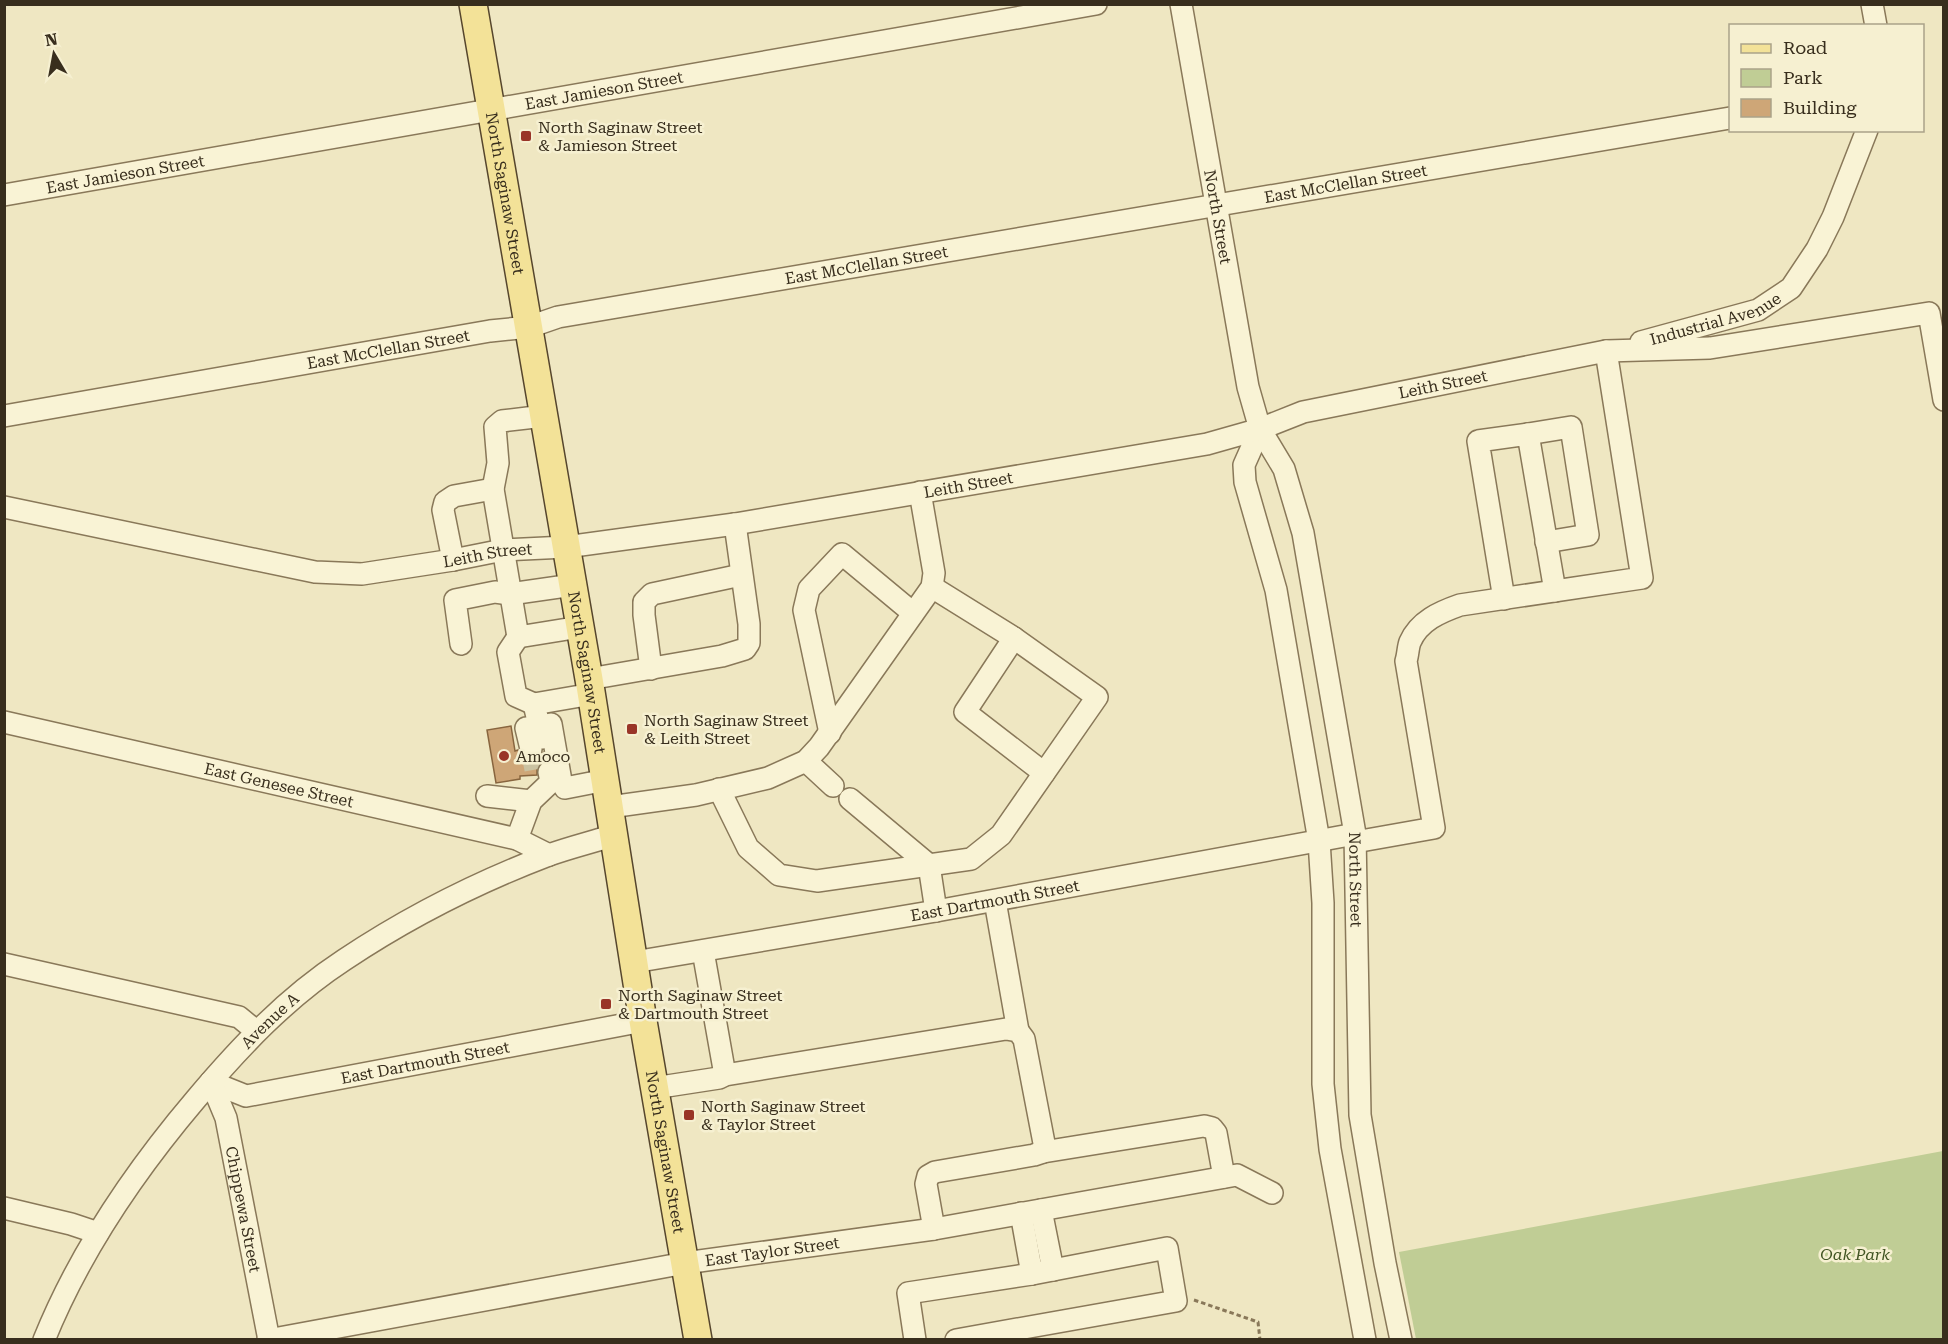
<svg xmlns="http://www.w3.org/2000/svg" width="1948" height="1344" viewBox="0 0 1948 1344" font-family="'Roboto Serif',serif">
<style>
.green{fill:#c0cd95}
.building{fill:#cea677;stroke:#88653e;stroke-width:1.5}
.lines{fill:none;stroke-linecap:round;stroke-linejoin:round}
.minor-tunnel{stroke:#cac2a1;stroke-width:21;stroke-dasharray:21 10;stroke-linecap:butt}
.minor-casing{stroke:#897859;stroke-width:24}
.major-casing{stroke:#56462d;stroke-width:30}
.path{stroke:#897859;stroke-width:3;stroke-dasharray:4.5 3;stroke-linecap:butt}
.minor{stroke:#f9f3d5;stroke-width:21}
.major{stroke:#f3e298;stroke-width:27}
.poi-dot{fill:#993527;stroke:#f6f0d1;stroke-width:2}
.labels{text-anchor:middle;stroke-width:5;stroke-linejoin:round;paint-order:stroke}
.street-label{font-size:16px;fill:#382e1d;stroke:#f6f0d1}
.poi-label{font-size:16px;fill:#382e1d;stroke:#f6f0d1;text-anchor:start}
.park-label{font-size:16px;font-style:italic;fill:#425523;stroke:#f6f0d1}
</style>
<rect width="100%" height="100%" fill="#efe7c2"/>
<polygon class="green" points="1943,1151 1943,1339 1416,1339 1399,1252"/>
<polygon class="building" points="511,726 515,751 518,750 521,757 527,761 533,761 539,759 543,753 544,760 537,767 537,775 520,776 520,779 496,783 487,730"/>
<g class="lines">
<polyline class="minor-tunnel" points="531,749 536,775"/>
<g class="minor-casing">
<g id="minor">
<path id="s1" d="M1181 4 1248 387 1260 429 1284 469 1303 533 1355 834 1360 1115 1385 1263 1401 1340"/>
<polyline points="1872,4 1876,26"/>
<path id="s2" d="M4 195 1096 4"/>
<path id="s3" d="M1641 342 1758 310 1791 288 1817 249 1833 217 1867 130"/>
<path id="s4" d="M4 416 490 331 529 327 558 317 1730 118"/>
<polyline points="544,416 502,421 495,427 498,463 493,489 518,637 580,627"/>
<polyline points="1260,429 1244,465 1245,482 1276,590 1319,841 1323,903 1323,1084 1330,1149 1365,1340"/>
<polyline points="1528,434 1571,427 1588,535 1546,542"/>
<path id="s5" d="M4 507 315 572 362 574 453 560 503 550 566 547 735 524 1207 444 1260 429 1303 412 1606 351 1710 348 1929 313 1944 400"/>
<polyline points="453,560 443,510 445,502 454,496 493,489"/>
<polyline points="1504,599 1478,441 1528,434 1555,591"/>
<polyline points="518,637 508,652 516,696 534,704"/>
<polyline points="1014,638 965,712 1044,773"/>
<polyline points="461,644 455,600 495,592 510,594 573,585"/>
<polyline points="651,669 644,615 644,602 652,594 741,575"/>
<polyline points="589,679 722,656 745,649 749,643 749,624 735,524"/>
<path id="s6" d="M4 722 517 839 549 855"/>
<polyline points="830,733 804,610 809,589 842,554 913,613"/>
<polyline points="542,738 534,704 592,694"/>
<polyline points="531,749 526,728 551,724 561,781 565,788 606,780"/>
<polyline points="806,761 833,786"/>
<polyline points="719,789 748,848 779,875 817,881 971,859 1001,835 1097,697 1014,638 932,587"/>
<polyline points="487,796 531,801"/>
<polyline points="850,799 929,865 936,911"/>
<polyline points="610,807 696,795 768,778 806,761 819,747 932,587 934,573 920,492"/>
<polyline points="517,839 531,801 551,782 549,772"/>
<path d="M1355 842 1434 828 1406 661C1408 655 1408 647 1410 642 1419 621 1440 612 1460 605L1642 578 1606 351"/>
<polyline points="995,901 1018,1031"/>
<polyline points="703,951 725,1075"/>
<path id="s7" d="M634 962 936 911 1355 834"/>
<polyline points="4,964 239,1017 256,1031"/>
<path id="s8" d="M211 1082 246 1096 643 1021"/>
<path id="s9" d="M211 1082 226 1118 269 1340"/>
<polyline points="654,1088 719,1078 725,1075 1006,1029 1018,1031 1024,1039 1044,1143 1043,1152 1204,1126 1212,1128 1216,1133 1224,1177"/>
<polyline points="4,1208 71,1224 98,1233"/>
<polyline points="1041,1210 1053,1270"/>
<polyline points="1021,1213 1032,1274"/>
<polyline points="934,1229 926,1184 928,1176 935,1172 1034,1155 1043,1152"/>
<path id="s10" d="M44 1340C80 1251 134 1172 196 1099 240 1047 286 998 344 960 407 918 478 882 549 855 571 847 593 842 614 835"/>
<path id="s11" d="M268 1340 685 1263 934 1229 1237 1175 1272 1193"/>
<polyline points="915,1340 908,1293 1032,1274 1167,1248 1176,1301 956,1340"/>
</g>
</g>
<g class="major-casing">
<g id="major">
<path id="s12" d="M473 4 589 679 643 1021 698 1340"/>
</g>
</g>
<polyline class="path" points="1194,1300 1258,1322 1260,1340"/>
<use href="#minor" class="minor"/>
<use href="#major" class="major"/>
</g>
<g class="poi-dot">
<rect x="520" y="130" width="12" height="12" rx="3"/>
<rect x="626" y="723" width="12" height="12" rx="3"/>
<circle cx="504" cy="756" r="6"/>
<rect x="600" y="998" width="12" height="12" rx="3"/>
<rect x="683" y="1109" width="12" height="12" rx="3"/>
</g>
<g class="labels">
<g class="street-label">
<text dy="6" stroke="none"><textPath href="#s2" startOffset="609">East Jamieson Street</textPath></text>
<text dy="6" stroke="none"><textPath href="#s2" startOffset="123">East Jamieson Street</textPath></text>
<text dy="6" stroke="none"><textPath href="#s4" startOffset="1362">East McClellan Street</textPath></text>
<text dy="6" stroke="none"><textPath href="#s12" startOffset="192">North Saginaw Street</textPath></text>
<text dy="6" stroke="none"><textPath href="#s1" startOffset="216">North Street</textPath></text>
<text dy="6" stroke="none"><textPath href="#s4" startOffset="876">East McClellan Street</textPath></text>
<text dy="6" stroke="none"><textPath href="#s3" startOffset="78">Industrial Avenue</textPath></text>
<text dy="6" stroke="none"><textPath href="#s4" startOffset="390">East McClellan Street</textPath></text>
<text dy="6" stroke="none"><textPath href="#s5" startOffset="1464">Leith Street</textPath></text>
<text dy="6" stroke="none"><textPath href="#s5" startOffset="978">Leith Street</textPath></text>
<text dy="6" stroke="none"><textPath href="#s5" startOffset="492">Leith Street</textPath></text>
<text dy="6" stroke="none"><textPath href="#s12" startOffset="678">North Saginaw Street</textPath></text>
<text dy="6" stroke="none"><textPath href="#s6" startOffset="282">East Genesee Street</textPath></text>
<text dy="6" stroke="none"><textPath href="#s1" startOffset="897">North Street</textPath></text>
<text dy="6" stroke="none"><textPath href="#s7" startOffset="366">East Dartmouth Street</textPath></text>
<text dy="6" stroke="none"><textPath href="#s10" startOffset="394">Avenue A</textPath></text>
<text dy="6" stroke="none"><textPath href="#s8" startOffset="220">East Dartmouth Street</textPath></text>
<text dy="6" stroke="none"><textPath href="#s12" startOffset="1164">North Saginaw Street</textPath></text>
<text dy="6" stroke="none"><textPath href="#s9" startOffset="132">Chippewa Street</textPath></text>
<text dy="6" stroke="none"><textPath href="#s11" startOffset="512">East Taylor Street</textPath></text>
</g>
<g class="poi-label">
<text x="538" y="133">North Saginaw Street<tspan x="538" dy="18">&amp; Jamieson Street</tspan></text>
<text x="644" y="726">North Saginaw Street<tspan x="644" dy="18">&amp; Leith Street</tspan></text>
<text x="516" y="762">Amoco</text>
<text x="618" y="1001">North Saginaw Street<tspan x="618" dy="18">&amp; Dartmouth Street</tspan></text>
<text x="701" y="1112">North Saginaw Street<tspan x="701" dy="18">&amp; Taylor Street</tspan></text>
</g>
<g class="park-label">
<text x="1855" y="1260">Oak Park</text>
</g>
</g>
<rect width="1948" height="1344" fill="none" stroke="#382e1d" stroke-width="12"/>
<rect x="1729" y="24" width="195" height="108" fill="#f6f0d1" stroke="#aaa289" stroke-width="1.5"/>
<rect x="1741" y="44" width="30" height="9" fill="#f3e298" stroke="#aaa289" stroke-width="1.5"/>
<text x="1783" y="54" font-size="18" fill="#382e1d">Road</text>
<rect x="1741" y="69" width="30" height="18" fill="#c0cd95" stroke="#aaa289" stroke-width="1.5"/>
<text x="1783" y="84" font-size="18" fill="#382e1d">Park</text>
<rect x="1741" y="99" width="30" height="18" fill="#cea677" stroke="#aaa289" stroke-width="1.5"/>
<text x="1783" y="114" font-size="18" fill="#382e1d">Building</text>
<g transform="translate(54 54) rotate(350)" stroke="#f6f0d1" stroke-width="4.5" paint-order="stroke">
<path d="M0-4.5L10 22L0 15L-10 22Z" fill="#382e1d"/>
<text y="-9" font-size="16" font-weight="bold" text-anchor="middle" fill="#382e1d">N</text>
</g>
</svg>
